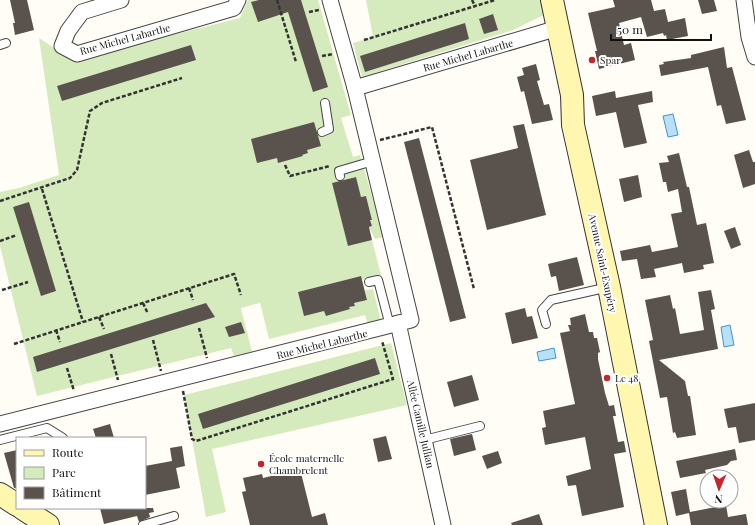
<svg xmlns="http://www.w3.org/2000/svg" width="755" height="525" viewBox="0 0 755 525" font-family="'Playfair Display',serif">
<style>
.green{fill:#d5ebbd}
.water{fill:#b9e0f7;stroke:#3f96cf}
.building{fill:#5a524d}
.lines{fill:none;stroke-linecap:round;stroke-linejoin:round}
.lane-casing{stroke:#444;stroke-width:10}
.street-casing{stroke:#444;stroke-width:17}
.secondary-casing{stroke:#333;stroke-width:24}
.path{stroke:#333;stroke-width:2.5;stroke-dasharray:4 2;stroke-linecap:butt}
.lane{stroke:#fff;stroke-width:8}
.street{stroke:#fff;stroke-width:15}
.secondary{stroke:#fff6b0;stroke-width:22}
.poi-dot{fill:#c4262e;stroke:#fff;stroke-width:1.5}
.labels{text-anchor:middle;stroke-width:4;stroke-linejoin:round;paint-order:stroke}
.street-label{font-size:10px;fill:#111;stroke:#fff}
.poi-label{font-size:10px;fill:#111;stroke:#fff;text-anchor:start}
</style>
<rect width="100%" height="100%" fill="#fffdf5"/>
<g class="green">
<polygon points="248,0 318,0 351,115 341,118 353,157 360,155 384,237 375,239 369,227 372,226 370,220 372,219 366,196 361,197 356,177 332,183 349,246 372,240 381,275 362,280 361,276 298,292 324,311 326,315 349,309 349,307 355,306 354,303 367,300 365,290 373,289 381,321 368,324 365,315 269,339 260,303 241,308 252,352 234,356 231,348 37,396 0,246 0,192 19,188 59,175 39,38 72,60 240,18"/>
<polygon points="366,0 544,0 548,13 513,30 362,77 353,43 373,37"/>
<polygon points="391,343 407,405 212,449 226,512 206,517 184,395"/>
</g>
<g class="water">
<polygon points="673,114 678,135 668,137 663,116"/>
<polygon points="730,325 734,345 724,347 721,327"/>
<polygon points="554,348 556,358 539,361 537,352"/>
</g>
<g class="building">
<polygon points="10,0 27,0 34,30 15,35 13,23 15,23"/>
<polygon points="259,0 301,0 328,87 313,92 288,12 258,22 251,2"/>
<polygon points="613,0 651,0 654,11 665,9 668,22 685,18 688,36 667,40 666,35 664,36 663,33 647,37 641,17 619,23 624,45 631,43 635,60 599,69 595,51 597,51 588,13 615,7"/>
<polygon points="698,0 714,0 717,11 702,14"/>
<polygon points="493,14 498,30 484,34 479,19"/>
<polygon points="465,23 469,39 365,72 360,56"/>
<polygon points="191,45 196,60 62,101 57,86"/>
<polygon points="724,47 727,68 732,67 746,120 726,124 721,105 717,106 708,67 661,76 659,65 664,64 663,62 691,58 691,55"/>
<polygon points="536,64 540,80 537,81 544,105 549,104 553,120 532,124 524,91 521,92 517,77 524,75 522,68"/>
<polygon points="615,91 616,98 652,91 653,102 638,105 647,143 624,148 616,112 596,116 592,96"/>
<polygon points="314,122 321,146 307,150 308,153 302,155 303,156 278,163 277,158 257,163 251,139"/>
<polygon points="524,124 546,215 487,230 470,160 518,148 513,126"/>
<polygon points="419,138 466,318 450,322 404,142"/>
<polygon points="749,150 753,162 755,162 755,184 743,188 734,155"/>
<polygon points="679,153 687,187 689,187 697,225 706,223 714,263 703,265 704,269 684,273 682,263 654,269 656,277 641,279 637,259 622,261 620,251 650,245 652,252 678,247 671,214 682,212 678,189 668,192 666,182 663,182 659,163 669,162 667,156"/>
<polygon points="638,175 642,197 624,202 619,179"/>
<polygon points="356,177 361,197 366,196 372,220 370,220 372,226 369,227 372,240 348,246 332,183"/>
<polygon points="29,202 56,291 41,296 13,207"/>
<polygon points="735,227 741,245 731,249 724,231"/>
<polygon points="577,257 584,285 559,291 556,276 551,277 548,264"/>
<polygon points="361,276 367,300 354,303 355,306 349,307 350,309 326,316 324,311 304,316 298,292"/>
<polygon points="711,290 715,309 711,310 718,349 659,360 685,381 688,396 690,396 696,435 677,438 675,432 673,433 667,397 660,398 649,341 653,340 645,300 670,295 673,309 675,308 680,334 704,330 698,292"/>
<polygon points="206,303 215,317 37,372 33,357"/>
<polygon points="525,308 527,317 532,316 538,338 512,344 505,313"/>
<polygon points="585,314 589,332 593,332 594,338 597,338 600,352 598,353 598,359 605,393 609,406 614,405 616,416 613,416 618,442 624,441 626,452 614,454 624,507 582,516 576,485 568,486 566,476 591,469 585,437 545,445 542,428 546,427 543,411 575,404 560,333 570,331 568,325 571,325 570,318"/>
<polygon points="241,322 245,333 229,337 225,327"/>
<polygon points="375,358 380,374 203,429 198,414"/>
<polygon points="472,375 479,400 454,407 447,382"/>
<polygon points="755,403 755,440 739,443 736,427 728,428 724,409"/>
<polygon points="110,424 114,438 96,438 93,429"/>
<polygon points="472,434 476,450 454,456 450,439"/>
<polygon points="386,436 392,459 378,462 373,439"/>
<polygon points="182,446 185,466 176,468 180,488 145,495 145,466 172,461 170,448"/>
<polygon points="735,449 737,460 731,461 727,465 705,470 706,473 680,478 676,461"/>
<polygon points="17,450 17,488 14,488 4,453"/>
<polygon points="498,451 502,463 487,469 482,456"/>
<polygon points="300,469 312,517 325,513 328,525 250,525 242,492 246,491 243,478 262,474 263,478"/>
<polygon points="686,489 690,512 726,505 728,517 746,514 748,525 691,525 689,513 676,516 671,492"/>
<polygon points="100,508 153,508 154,512 149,513 150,517 139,522 137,516 104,524"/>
<polygon points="539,514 543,525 512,525 511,523"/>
</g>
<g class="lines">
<g class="lane-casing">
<g id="lane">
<polyline points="0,45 6,43"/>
<polyline points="322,132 329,129 325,103"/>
<polyline points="340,176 339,171 373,161"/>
<polyline points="369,282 378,280 390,326"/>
<polyline points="546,324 542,310 551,300 609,287"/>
<polyline points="0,440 47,428 63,438"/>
<polyline points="424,440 480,426"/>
<polyline points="143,525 174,516"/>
</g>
</g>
<g class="street-casing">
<g id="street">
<polyline points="121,0 82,12 68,31 62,46 77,54 234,8 238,0"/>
<polyline points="330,0 355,88"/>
<polyline points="744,0 749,37 755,57"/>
<polyline points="398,323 443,525"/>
<polyline points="0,424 411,320 355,88 558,28"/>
</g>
</g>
<g class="secondary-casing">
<g id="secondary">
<polyline points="552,0 572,95 573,125 609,287 656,525"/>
<polyline points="0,494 17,505"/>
<polyline points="22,508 48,525"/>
</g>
</g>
<g class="path">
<polyline points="277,0 296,62"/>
<polyline points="472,0 475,6"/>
<polyline points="309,12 319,10"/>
<polyline points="364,40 495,0"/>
<polyline points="322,56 333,54"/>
<polyline points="380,140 432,127 474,289"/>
<polyline points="285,165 290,176 330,166"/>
<polyline points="42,189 83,322"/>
<polyline points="0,201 70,178 77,170 90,111 102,103 182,78"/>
<polyline points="0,241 17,235"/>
<polyline points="189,288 193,300"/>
<polyline points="2,290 28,282"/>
<polyline points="143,303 148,314"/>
<polyline points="99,317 104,329"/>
<polyline points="199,328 207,358"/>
<polyline points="56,330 60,342"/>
<polyline points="153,340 161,371"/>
<polyline points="14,344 234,274 241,295"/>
<polyline points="111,354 118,380"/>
<polyline points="67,368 74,391"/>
<polyline points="183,391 192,439 196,441 393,379 382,341"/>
</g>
<use href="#lane" class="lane"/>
<use href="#street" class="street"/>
<use href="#secondary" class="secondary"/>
</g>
<g class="poi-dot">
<circle cx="592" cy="60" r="4"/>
<circle cx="607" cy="378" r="4"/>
<circle cx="261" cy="464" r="4"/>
</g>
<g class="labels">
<g class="street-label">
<text transform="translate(125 39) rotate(-15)" y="4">Rue Michel Labarthe</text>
<text transform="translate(468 55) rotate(-16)" y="4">Rue Michel Labarthe</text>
<text transform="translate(603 263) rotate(78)" y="4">Avenue Saint-Exupéry</text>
<text transform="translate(322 344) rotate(-14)" y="4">Rue Michel Labarthe</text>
<text transform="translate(421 424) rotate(77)" y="4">Allée Camille Jullian</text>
</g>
<g class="poi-label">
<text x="600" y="64">Spar</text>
<text x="615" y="382">Le 48</text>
<text x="269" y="462">École maternelle<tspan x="269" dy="12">Chambrelent</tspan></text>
</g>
</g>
<rect x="16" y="437" width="130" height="72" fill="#ffffff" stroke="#a0a0a0"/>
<rect x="24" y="450" width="20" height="6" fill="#fff6b0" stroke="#a0a0a0"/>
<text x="52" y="457" font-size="12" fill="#111111">Route</text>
<rect x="24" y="467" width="20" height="12" fill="#d5ebbd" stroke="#a0a0a0"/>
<text x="52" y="477" font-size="12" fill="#111111">Parc</text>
<rect x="24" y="487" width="20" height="12" fill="#5a524d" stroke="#a0a0a0"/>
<text x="52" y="497" font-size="12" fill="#111111">Bâtiment</text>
<g transform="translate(719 489) rotate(182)"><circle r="19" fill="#ffffff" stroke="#a0a0a0"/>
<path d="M0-3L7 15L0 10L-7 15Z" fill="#c4262e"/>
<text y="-6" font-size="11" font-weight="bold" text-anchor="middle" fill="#111111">N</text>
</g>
<path d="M611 34v6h100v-6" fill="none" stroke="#111111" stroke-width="2"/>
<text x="617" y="34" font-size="12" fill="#111111" stroke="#ffffff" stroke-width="3" paint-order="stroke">50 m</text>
</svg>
